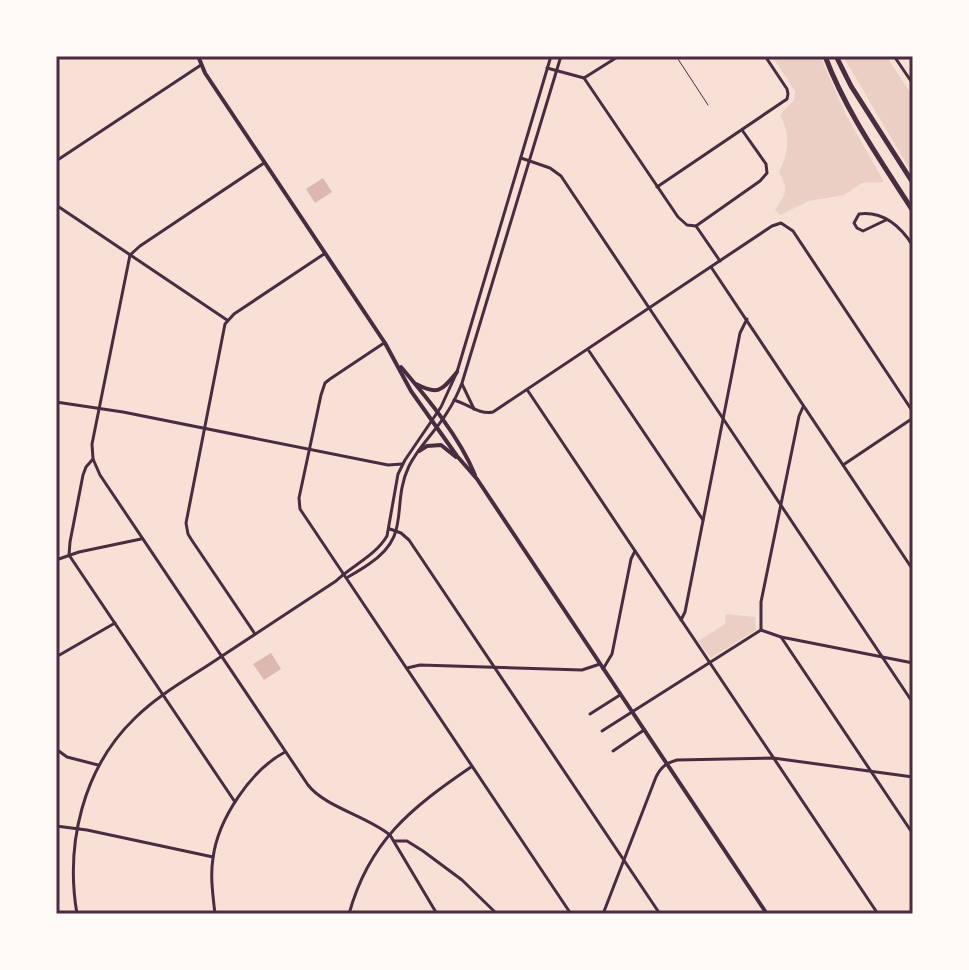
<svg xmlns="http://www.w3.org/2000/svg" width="969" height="970" viewBox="0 0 969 970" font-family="'Roboto Serif',serif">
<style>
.green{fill:#ebcfc5}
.water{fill:#dcb8b0}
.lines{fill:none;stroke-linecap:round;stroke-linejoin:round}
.service{stroke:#4a2c40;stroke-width:1}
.minor{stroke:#4a2c40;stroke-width:3}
.tertiary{stroke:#4a2c40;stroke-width:4}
.motorway{stroke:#4a2c40;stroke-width:5}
.neatline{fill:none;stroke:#4a2c40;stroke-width:3}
</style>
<rect width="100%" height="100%" fill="#f7e1d7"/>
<g class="green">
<path d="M772 56H820L846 115 884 182 862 183 844 195 809 201 780 215 775 210C786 194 789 190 779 172 789 152 791 135 780 115L794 100 795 91Z"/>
<polygon points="843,56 886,56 913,97 913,175"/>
<polygon points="726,614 755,617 756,630 711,658 698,641 725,624"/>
</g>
<g class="water">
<polygon points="323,178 332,192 315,203 306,189"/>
<polygon points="271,653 281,669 264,680 253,664"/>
</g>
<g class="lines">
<polyline class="service" points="676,56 708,105"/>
<g class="minor">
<polyline points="894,56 913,84"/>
<polyline points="547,68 584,78 619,56"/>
<polyline points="584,78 678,217 687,225 696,226 720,261"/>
<polyline points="521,158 550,168 561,176 913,703"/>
<polyline points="56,161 201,65"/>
<polyline points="657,187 787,99 788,94 787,89 765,56"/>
<polyline points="56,205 227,320"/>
<path d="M886 220 863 231 857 228 854 223 859 214C883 211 901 227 913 246"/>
<polyline points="696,226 760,181 767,173 766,164 742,130"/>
<polyline points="711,267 913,570"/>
<polyline points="384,343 330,379 325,383 321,395 299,498 300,509 571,914"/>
<polyline points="589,351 703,520"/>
<polyline points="462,384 474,409"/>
<polyline points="528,391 878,914"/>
<path d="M454 400C468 404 479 415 493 412L772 226 781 223 793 231 913 412"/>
<polyline points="56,402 123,412 388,465 402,464"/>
<path d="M93 459 100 475 308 785C325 807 367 816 390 835L437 914"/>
<polyline points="843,465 913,418"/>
<polyline points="390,529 401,533 409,540 660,914"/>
<polyline points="56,560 79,552 141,539"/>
<path d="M348 577C355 573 362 569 369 564 413 535 390 506 409 466 419 446 437 430 448 411 454 402 458 393 462 383L561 56"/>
<polyline points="681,620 685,612 740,333 747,319"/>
<polyline points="761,630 761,602 799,416 803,407"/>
<polyline points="761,630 781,637 913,663"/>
<polyline points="255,634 191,539 188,534 186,523 225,324 234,314 324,254"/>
<polyline points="781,637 913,834"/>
<polyline points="56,657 115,623"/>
<polyline points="407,668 420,665 582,670 600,664"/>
<polyline points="603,669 612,654 631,559 635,551"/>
<polyline points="590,714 620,695"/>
<polyline points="602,731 761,630"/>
<polyline points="56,749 67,757 98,765"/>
<polyline points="613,751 644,730"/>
<polyline points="235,802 69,555 70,542 83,475 86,467 93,459 92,444 130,255 140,246 264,163"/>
<polyline points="56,826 87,830 213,857"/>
<polyline points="394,841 407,841 423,851 462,880 497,914"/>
<path d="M77 914C65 844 83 768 135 718 159 694 191 677 219 658 258 632 297 607 336 581 353 565 375 556 387 536L398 474 405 460 441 407 457 372 551 56"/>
<path d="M215 914C213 896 210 876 213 858 218 819 251 770 285 752"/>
<path d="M349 914C369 841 411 808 471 767"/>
<path d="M603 914 656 777C661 767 666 763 677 760L773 758 913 777"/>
</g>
<g class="tertiary">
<polyline points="198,56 205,73 385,343 411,391 457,456 477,479 767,914"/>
<path d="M401 367C428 399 459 436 475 475"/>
<path d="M416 384C439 396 442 390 457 372"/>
<polyline points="419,451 427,446 441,445 456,457"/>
</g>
<g class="motorway">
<path d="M825 56C846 112 881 161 913 211"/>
<polyline points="836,56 851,86 913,183"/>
</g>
</g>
<rect width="969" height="970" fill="none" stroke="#fffaf5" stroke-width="116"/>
<rect x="58" y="58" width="853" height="854" class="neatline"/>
</svg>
